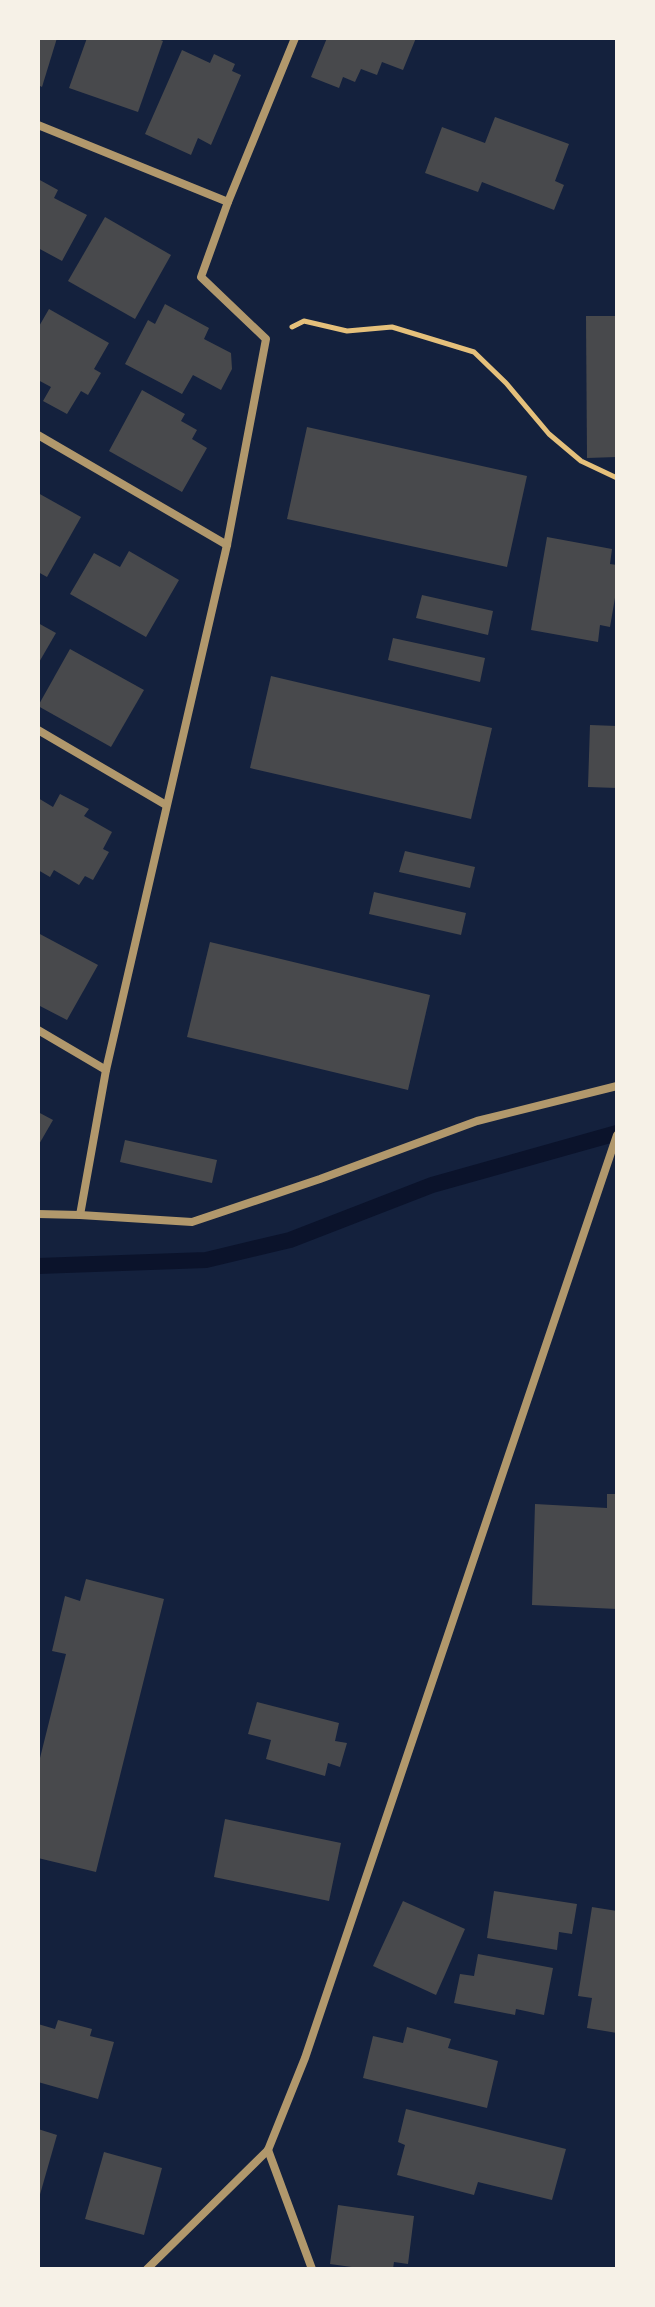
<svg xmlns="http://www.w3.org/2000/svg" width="655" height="2307" viewBox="0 0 655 2307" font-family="Mulish,sans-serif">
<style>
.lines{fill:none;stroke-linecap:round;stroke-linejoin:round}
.stream{stroke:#0b132b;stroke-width:16}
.building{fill:#48494c}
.path{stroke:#e5c07b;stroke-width:5}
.minor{stroke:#b1986c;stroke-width:8}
</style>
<rect width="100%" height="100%" fill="#14213d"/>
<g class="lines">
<polyline class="stream" points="38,1266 206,1260 290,1240 432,1185 617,1133"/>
</g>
<g class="building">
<polygon points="38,38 57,38 42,87 38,85"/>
<polygon points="87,38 156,38 163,41 138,112 69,88"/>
<polygon points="327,38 416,38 403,70 382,62 377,75 361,69 355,82 343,77 339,88 311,77"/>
<polygon points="182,50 210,63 214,54 235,64 232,71 241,75 211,145 198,138 191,155 145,134"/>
<polygon points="495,117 569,144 555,181 564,185 554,210 482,182 478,192 425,173 442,127 485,143"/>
<polygon points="38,179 58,190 54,198 87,215 62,261 38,248"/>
<polygon points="105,217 171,255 135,319 68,281"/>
<polygon points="165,304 209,328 204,339 231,353 232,369 221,390 193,375 182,394 125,364 148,320 155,324"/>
<polygon points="49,309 109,343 94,369 101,373 88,395 81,391 67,414 43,401 51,387 38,380 38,328"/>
<polygon points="586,316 617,316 617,457 587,458"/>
<polygon points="142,390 185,414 181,421 197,430 192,439 207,448 182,492 109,451"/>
<polygon points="307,427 527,476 507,567 287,519"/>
<polygon points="38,493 81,517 47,577 38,572"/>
<polygon points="547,537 612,549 610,564 617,565 617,586 610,627 600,625 598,642 531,630"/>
<polygon points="129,551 179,580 146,637 70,594 94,553 120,567"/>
<polygon points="422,595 493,611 488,635 416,618"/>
<polygon points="38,623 56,633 38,664"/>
<polygon points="393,638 485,658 480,682 388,660"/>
<polygon points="70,649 144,690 111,747 38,706"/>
<polygon points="271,676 492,728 471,819 250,768"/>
<polygon points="590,725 617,726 617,788 588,787"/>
<polygon points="60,794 89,809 84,816 112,832 103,849 109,852 93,880 85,876 79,885 54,870 50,877 38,870 38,798 53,807"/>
<polygon points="405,851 475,867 470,888 399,872"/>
<polygon points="374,892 466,913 461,935 369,914"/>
<polygon points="38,933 98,965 67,1020 38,1005"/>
<polygon points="210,942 430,995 408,1090 187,1037"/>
<polygon points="38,1112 53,1120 38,1146"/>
<polygon points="125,1140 217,1160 212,1183 120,1162"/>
<polygon points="607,1494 617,1494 617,1609 532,1605 535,1504 607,1508"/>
<polygon points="86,1579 164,1599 96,1872 38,1858 38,1766 66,1654 52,1651 65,1596 80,1601"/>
<polygon points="257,1702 339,1723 335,1741 347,1743 340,1767 328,1763 325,1776 266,1759 271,1740 248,1734"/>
<polygon points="225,1819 341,1843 329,1901 214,1877"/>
<polygon points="494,1891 577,1904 572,1934 559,1932 557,1950 487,1938"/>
<polygon points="403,1901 465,1929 436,1995 373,1966"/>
<polygon points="592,1907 617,1911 617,2033 587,2028 592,1998 578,1996"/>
<polygon points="478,1954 553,1968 544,2015 516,2009 515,2015 454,2003 460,1974 474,1976"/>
<polygon points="58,2020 92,2029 90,2036 114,2042 98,2099 38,2082 38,2024 55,2029"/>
<polygon points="407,2027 451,2039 448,2048 498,2061 487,2108 363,2078 373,2036 403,2043"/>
<polygon points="406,2109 566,2149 552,2200 478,2182 474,2195 397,2175 405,2145 398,2142"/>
<polygon points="38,2129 57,2135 39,2198 38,2198"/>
<polygon points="104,2152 162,2168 144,2235 85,2219"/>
<polygon points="338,2205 414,2216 408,2264 394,2262 393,2269 366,2269 330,2264"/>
</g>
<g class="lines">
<polyline class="path" points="292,327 304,321 347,331 392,327 474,352 506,383 549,434 581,461 617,478"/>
<g class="minor">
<polyline points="38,125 228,202"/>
<polyline points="38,435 227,545"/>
<polyline points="38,730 166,805"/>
<polyline points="38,1030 106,1070"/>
<polyline points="38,1214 80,1215 106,1070 227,545 266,339 201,277 228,202 295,38"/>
<polyline points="80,1215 192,1222 320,1179 477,1121 617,1086"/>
<polyline points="268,2150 312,2269"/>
<polyline points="147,2269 268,2150 305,2058 617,1135"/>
</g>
</g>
<rect width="655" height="2307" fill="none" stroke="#f6f1e7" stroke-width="80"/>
</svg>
